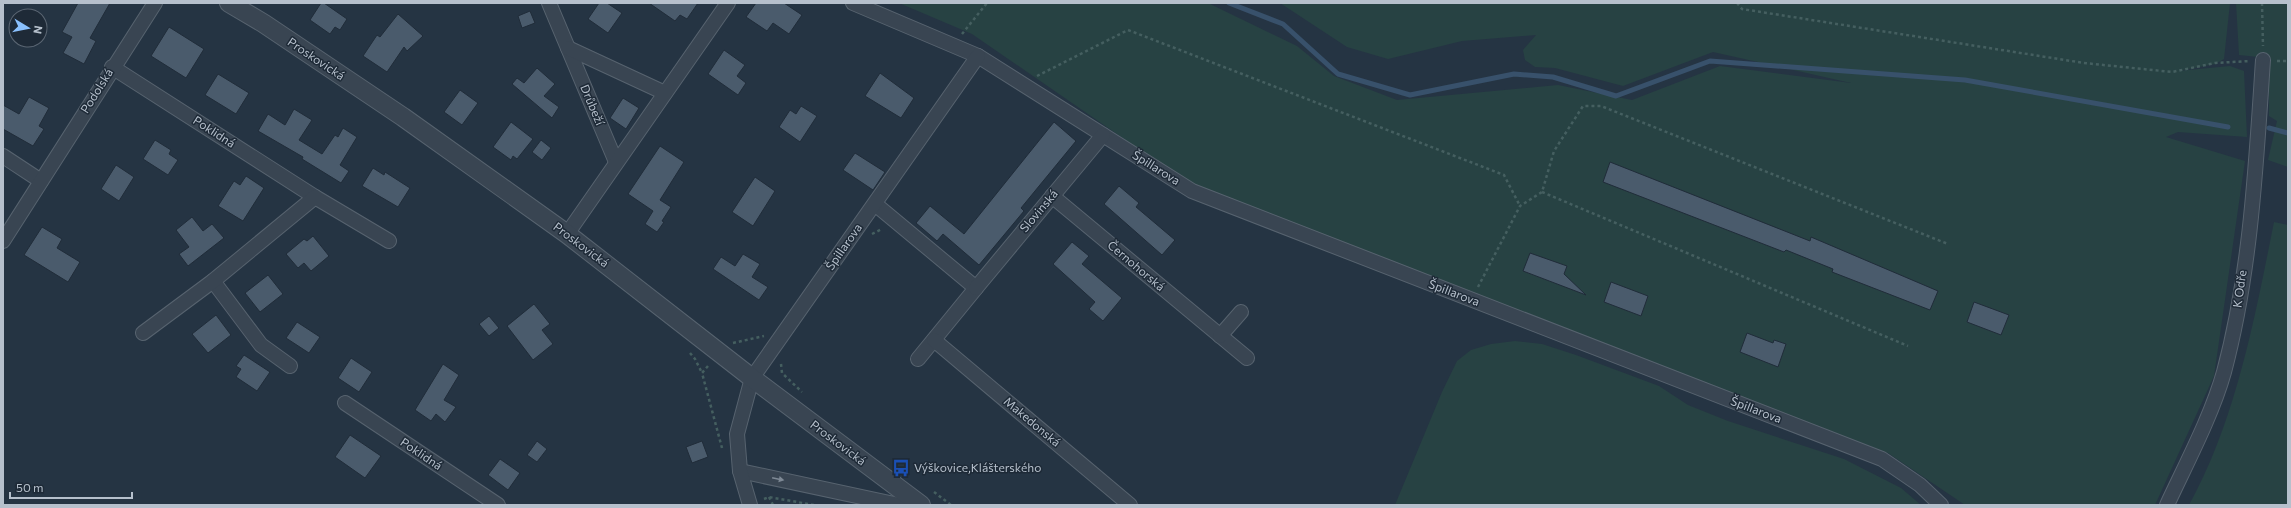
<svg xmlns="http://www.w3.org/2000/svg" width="2291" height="508" viewBox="0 0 2291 508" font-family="Commissioner,sans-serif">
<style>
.green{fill:#274243}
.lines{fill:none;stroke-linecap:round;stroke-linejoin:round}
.stream{stroke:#38516b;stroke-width:5}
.building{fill:#4a5b6c;stroke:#202c39}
.minor-casing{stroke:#57636f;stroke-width:16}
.tertiary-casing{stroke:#57636f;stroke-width:20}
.path{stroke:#455f60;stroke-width:2.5;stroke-dasharray:3 3;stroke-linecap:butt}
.minor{stroke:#394552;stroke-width:14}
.tertiary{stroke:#394552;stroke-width:18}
.oneway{fill:#7e8995}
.labels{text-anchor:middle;stroke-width:3;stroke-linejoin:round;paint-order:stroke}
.street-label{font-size:12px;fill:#b6c0cc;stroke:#1e2a37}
.poi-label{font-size:12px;fill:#b6c0cc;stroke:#1e2a37;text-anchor:start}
</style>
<rect width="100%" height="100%" fill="#253443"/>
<g class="green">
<polygon points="899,3 1208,3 1297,46 1334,76 1397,100 1558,85 1632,100 1720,66 1851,83 1713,52 1623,86 1555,68 1535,67 1525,60 1523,50 1536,35 1462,41 1388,59 1347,47 1280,3 2230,3 2224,59 2215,64 2178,71 2230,66 2244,71 2247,137 2178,132 2166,137 2245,161 2214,376 2155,505 1965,505 1888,453 1312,232 1185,181 972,34"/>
<polygon points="2236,3 2288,3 2288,167 2268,160 2277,121 2269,116 2269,61 2258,57 2239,55"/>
<path d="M2274 222 2288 225V505H2189C2236 420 2255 317 2274 222Z"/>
<polygon points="1515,341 1542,344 1576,355 1659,386 1688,405 1728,421 1844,459 1901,488 1921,505 1395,505 1442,392 1457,361 1471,350 1491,344"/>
</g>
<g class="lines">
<g class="stream">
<polyline points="1229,3 1283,24 1338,74 1410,95 1514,74 1553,77 1616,96 1710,61 1965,80 2228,127"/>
<polyline points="2269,128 2288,133"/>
</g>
</g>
<g class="building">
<polygon points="78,3 110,3 90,38 96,41 84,64 63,53 72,37 62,32"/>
<polygon points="321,3 324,3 347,19 340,30 335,27 330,34 310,20"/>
<polygon points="599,3 607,3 622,13 608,33 588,19"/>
<polygon points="649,3 698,3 687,19 680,15 675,21"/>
<polygon points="756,3 784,3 802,15 789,34 773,23 767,31 746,17"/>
<polygon points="530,11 535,23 522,28 518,16"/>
<polygon points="398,14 423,36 407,51 404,47 387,72 363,56 377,35 380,37"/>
<polygon points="169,27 204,49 186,78 151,56"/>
<polygon points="724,50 745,65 737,76 746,83 738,95 708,74"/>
<polygon points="537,68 555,84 544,96 559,107 552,118 512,84 517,78 524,83"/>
<polygon points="880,73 914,98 901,118 865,96"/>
<polygon points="218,74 249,93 236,114 205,95"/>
<polygon points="460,90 478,103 462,125 444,112"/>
<polygon points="29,97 49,108 39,126 44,129 33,146 3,129 3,105 19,114"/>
<polygon points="623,98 639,108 626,129 610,118"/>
<polygon points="801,106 817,116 800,142 779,127 790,110 796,114"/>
<polygon points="294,109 312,120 299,140 322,154 335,135 338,137 343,128 357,137 340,165 349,171 341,183 302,159 303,157 258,131 268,114 285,125"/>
<polygon points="511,122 533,139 517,159 513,156 511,160 493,147"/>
<polygon points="1054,122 1076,141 1021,208 1024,211 979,265 943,234 937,241 916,223 930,206 964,234"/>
<polygon points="155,140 171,150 169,154 178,160 168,175 143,159"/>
<polygon points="541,140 551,148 542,160 532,152"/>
<polygon points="660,146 684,162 660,200 671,207 662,221 664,222 657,232 645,224 653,211 628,194"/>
<polygon points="855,153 885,172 873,190 843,170"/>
<polygon points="1610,162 1810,241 1811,237 1938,291 1930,310 1832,272 1833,269 1786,250 1784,252 1603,182"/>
<polygon points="116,165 134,177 119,201 101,189"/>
<polygon points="373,168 384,175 385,172 410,188 398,207 362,186"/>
<polygon points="246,176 264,188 243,221 218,206 234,181 240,185"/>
<polygon points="755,177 775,191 753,226 732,212"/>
<polygon points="1119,186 1139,203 1136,207 1175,240 1162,255 1104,204"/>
<polygon points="192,217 203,231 212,224 224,238 188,266 179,254 189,247 176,230"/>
<polygon points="42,227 62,239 57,248 80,262 68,282 24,255"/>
<polygon points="313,236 329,256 311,271 304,263 298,268 286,254 304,239 307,241"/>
<polygon points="1072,242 1089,256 1082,264 1122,298 1103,321 1089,309 1095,302 1053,264"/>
<polygon points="1530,253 1567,266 1564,274 1586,295 1523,271"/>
<polygon points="743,254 760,264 752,277 768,287 759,300 713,269 721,257 735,266"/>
<polygon points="268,275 283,294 260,312 245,293"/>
<polygon points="1611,282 1648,296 1641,316 1604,302"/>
<polygon points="1974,302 2009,315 2001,335 1967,322"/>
<polygon points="534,304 550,324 542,330 553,344 533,360 507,326"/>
<polygon points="216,315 231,335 208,353 192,334"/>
<polygon points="489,316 499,328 489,336 479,324"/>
<polygon points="297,322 320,337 309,353 286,338"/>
<polygon points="1747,333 1773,343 1774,340 1786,344 1778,367 1740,352"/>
<polygon points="244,355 270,372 257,391 236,377 241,369 236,366"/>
<polygon points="351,358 372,372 359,392 338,378"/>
<polygon points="443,364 459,375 444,400 456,407 445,422 436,414 431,421 415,410"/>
<polygon points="350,435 381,456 365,478 335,457"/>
<polygon points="537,441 547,449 537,462 527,455"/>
<polygon points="702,441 708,457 692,463 686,447"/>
<polygon points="500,459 520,473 508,490 488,475"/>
</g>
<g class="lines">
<g class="minor-casing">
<g id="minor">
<polyline points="549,3 616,162"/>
<polyline points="853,3 978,56 1192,191 1882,459 1920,485 1941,505"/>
<polyline points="568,48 665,93"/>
<polyline points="112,67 315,197"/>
<polyline points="3,156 41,181"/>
<polyline points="1052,196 1247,358"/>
<polyline points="875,204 976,288 918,359"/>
<polyline points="567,234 728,3"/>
<polyline points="3,241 155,3"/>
<polyline points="213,281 261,345 290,366"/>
<polyline points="976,288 1103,135"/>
<polyline points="143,333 213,281 315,197 389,241"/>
<polyline points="1220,336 1241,312"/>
<polyline points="934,340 1130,505"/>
<polyline points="345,403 498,505"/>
<polyline points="740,471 899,505"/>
<polyline points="750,505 740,471 737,434 752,378 978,56"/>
<path d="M2167 505C2186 464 2212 415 2224 372 2251 271 2256 164 2263 60"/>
</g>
</g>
<g class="tertiary-casing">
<polyline id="tertiary" points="229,3 263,23 403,117 567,234 752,378 921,505"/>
</g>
<g class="path">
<polyline points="1737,3 1742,9 2084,63 2172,72 2215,63 2250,61"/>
<polyline points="2262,3 2263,46"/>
<polyline points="962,34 987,3"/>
<polyline points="2277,61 2288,61"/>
<polyline points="1037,76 1128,30 1504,175 1520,206"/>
<polyline points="1542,192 1908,346"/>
<polyline points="872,234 882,229"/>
<polyline points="1478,287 1520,206 1542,192 1554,151 1583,106 1601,106 1948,244"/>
<polyline points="733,343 764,336"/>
<polyline points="690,353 695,359 702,373"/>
<polyline points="781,364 782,373 802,392"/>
<polyline points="708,366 702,373 722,448"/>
<polyline points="934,492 951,505"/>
<polyline points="769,497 773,505"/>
<polyline points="764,499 769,497 814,505"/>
</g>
<use href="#minor" class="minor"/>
<use href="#tertiary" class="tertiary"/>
</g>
<defs><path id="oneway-solid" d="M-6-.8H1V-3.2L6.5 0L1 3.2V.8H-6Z"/></defs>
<use class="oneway" href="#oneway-solid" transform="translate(778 479) rotate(12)"/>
<defs>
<g id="bus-bare" transform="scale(1.38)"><path d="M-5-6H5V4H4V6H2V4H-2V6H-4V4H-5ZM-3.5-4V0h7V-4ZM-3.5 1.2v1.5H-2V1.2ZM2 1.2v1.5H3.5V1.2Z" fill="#1a4fb4" stroke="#1e2a37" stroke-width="2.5" paint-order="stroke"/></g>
</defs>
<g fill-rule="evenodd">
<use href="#bus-bare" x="901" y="468"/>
</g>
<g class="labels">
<g class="street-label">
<text transform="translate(316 59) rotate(34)" y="4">Proskovická</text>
<text transform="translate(97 91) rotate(-58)" y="4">Podolská</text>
<text transform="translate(592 105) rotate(67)" y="4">Drůbeží</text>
<text transform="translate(214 132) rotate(33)" y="4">Poklidná</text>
<text transform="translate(1156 168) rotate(32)" y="4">Špillarova</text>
<text transform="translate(1039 211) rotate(-50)" y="4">Slovinská</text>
<text transform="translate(581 245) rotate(37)" y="4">Proskovická</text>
<text transform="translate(844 247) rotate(-55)" y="4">Špillarova</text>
<text transform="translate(1136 266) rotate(40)" y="4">Černohorská</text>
<text transform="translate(2240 289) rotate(-82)" y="4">K Odře</text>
<text transform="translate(1454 293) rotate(21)" y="4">Špillarova</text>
<text transform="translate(1756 410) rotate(21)" y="4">Špillarova</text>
<text transform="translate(1032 422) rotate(40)" y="4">Makedonská</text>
<text transform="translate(838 443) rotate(37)" y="4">Proskovická</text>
<text transform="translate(421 454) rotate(34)" y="4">Poklidná</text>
</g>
<g class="poi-label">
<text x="914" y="472">Výškovice,Klášterského</text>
</g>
</g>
<rect width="2291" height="508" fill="none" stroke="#b6c0cc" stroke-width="8"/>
<g transform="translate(28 28) rotate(100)"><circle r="19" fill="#1e2a37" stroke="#5b6673"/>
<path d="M0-3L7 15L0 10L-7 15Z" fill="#8ac0fd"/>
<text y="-6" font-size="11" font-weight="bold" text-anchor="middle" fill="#b6c0cc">N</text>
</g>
<path d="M10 492v6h122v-6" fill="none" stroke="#b6c0cc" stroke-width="2"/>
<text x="16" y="492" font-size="12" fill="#b6c0cc" stroke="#1e2a37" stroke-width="3" paint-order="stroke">50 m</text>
</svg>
